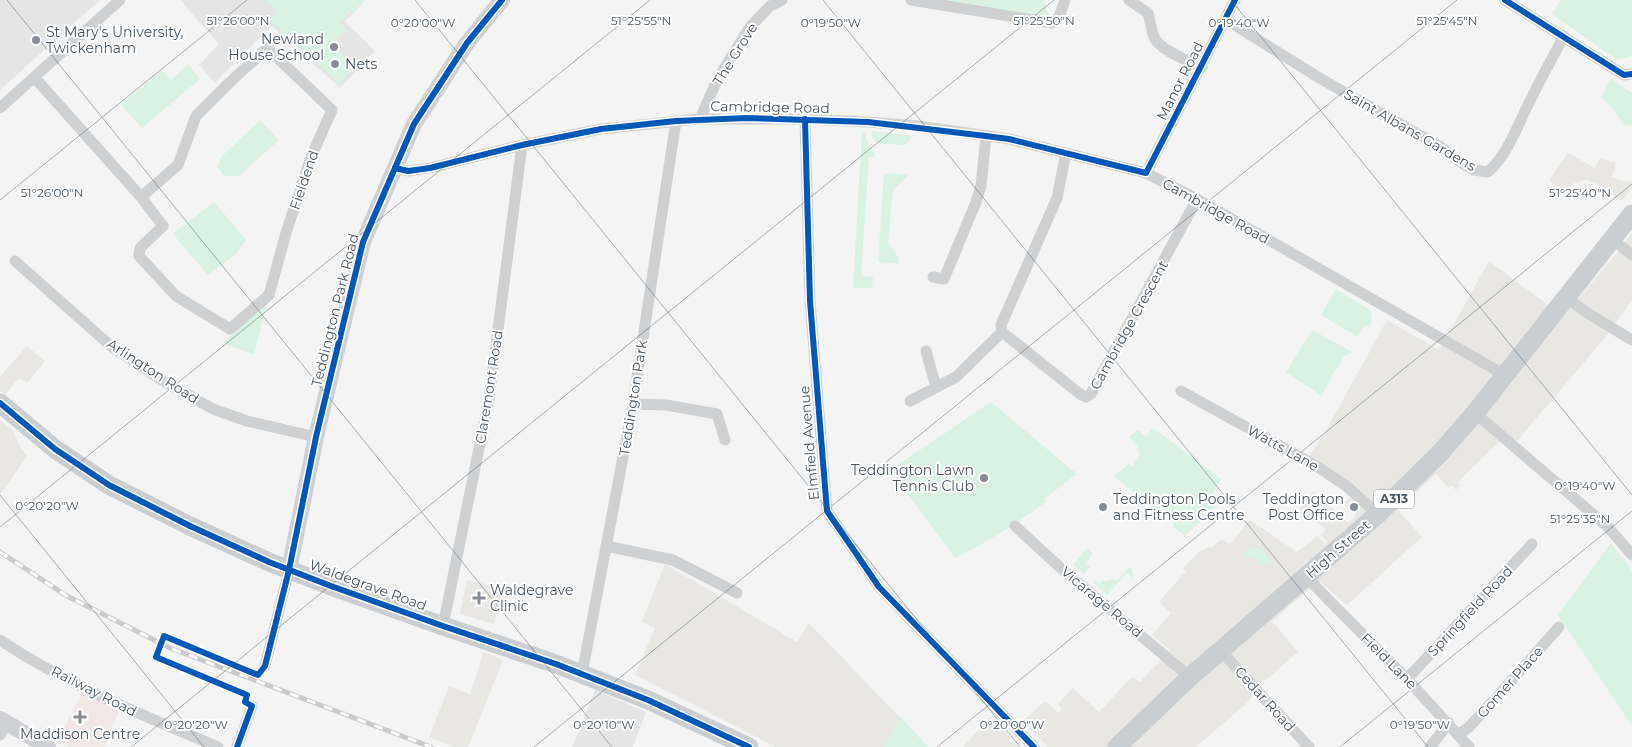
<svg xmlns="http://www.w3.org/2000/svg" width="1632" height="747" viewBox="0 0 1632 747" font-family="Montserrat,sans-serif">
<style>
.commercial{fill:#e8e7e3}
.education{fill:#e6e5e6}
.medical{fill:#f1e7e6}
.green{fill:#d9f2e3}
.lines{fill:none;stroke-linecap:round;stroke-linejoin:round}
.street{stroke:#ced0d2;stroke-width:11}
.secondary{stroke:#ced0d4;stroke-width:16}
.primary{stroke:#caced1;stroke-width:19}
.rail-casing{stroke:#c9cacc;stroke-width:5}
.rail{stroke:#fff;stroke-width:3;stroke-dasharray:9;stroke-linecap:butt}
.cycleway-casing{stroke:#fff;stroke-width:9}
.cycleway{stroke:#0057b8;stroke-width:6}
.ticks{fill:none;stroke:#4a5661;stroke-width:1;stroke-opacity:0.45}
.poi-dot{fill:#868d94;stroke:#fff;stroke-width:2}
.labels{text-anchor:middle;stroke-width:4;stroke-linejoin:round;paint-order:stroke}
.shield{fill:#fff;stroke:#808990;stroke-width:1}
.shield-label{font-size:12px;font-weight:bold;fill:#4a5661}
.poi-label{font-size:14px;fill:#4a5661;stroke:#fff;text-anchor:start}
.street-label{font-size:14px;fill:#4a5661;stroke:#fff}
.ticks-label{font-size:12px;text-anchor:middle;fill:#4a5661;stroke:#fff;stroke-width:4;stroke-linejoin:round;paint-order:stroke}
</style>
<rect width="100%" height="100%" fill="#f4f4f4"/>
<g class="commercial">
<polygon points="1568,153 1595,168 1600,158 1616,163 1612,177 1623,181 1632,182 1632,188 1622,201 1597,184 1587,180 1574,183 1566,194 1549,180"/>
<polygon points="1632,233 1632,300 1604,339 1517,441 1499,442 1457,483 1460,486 1456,490 1452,485 1448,488 1436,474 1398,510 1422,537 1347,605 1319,581 1272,621 1298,652 1261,684 1248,702 1196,747 1048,747 1023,721 1045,701 1058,713 1062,709 1058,704 1073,688 1099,712 1132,677 1140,682 1170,650 1152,635 1171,613 1159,602 1186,571 1183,568 1199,552 1209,547 1211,548 1222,539 1230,544 1250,520 1297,552 1317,536 1325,544 1327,542 1321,535 1326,529 1299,509 1314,491 1348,523 1356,515 1344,503 1351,496 1304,464 1324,434 1387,320 1439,350 1489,261 1563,316 1617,253"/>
<polygon points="27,346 45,361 27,383 19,378 5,394 0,391 0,377"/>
<polygon points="0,420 13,431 20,447 27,456 0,495"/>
<polygon points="665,564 797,642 809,623 928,747 776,747 635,675 655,628 642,622"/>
<polygon points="467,580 502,588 494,624 460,614"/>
<polygon points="481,651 503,660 468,747 454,747 429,737 449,686 470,694 483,654"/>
<polygon points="990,717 1018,747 963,747"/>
</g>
<g class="education">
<polygon points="0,0 100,0 0,90"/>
<polygon points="180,0 365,0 345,22 375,51 340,88 272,26 215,83 199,65 219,44"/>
<polygon points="595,690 646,712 633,747 572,747"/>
</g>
<polygon class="medical" points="83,692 119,711 104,747 69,747 57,740"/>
<g class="green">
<polygon points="267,0 365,0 353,13 351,11 340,23 346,30 332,45 355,66 339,83 269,20 277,11"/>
<polygon points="926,0 1044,0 1049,16 1038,25"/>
<polygon points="1561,0 1632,0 1632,55 1629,58 1616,59 1552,14"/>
<polygon points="188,64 200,79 142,128 121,105 162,70 171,80"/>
<polygon points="1611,79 1632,93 1632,126 1623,125 1613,108 1601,97"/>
<polygon points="260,120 279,140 239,176 224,176 217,166 222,156"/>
<polygon points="862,131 865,132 867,142 875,154 874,157 869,157 861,276 873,277 872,288 853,288"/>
<path d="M872 131 912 136C910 139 908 144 904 145 901 146 895 144 892 144 883 144 870 144 872 131Z"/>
<polygon points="884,173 908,175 893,190 888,242 898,257 899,264 878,262"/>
<polygon points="214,202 246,240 235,255 208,275 173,234"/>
<polygon points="1336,289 1370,310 1372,315 1370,328 1366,325 1363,328 1362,327 1358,337 1321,315"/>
<polygon points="267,303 254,355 223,343"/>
<polygon points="1312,330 1354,353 1345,355 1337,369 1335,370 1322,396 1286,372"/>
<path d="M991 402 1077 474 1045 498 1047 501C1017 523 988 542 955 558L890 470Z"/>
<polygon points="1153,428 1221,479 1209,500 1216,506 1185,536 1173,527 1176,518 1173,516 1166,520 1114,476 1129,464 1132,467 1139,456 1137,446 1129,437 1138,430 1146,437"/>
<polygon points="1611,543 1632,571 1632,726 1558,615"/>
<polygon points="1252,546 1256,550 1259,547 1273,561 1268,566 1265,563 1261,567 1256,564 1259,560 1254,556 1251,560 1244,554"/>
<polygon points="1087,548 1093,554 1086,563 1090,567 1084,574 1073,565"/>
<polygon points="1129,567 1132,568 1133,578 1127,573 1107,595 1093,582 1095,580 1099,584 1103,580 1106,582 1109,579 1111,581 1114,578 1117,581"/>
<polygon points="900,716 928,747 884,747"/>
</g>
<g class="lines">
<g class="street">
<polyline points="911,0 1052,23 1059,17 1065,0"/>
<path d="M1129 0 1148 13C1150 20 1151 29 1154 37 1159 50 1189 61 1202 67"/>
<polyline points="1505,0 1624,75 1632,74"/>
<path d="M1225 19 1321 79 1441 147 1460 162 1474 170 1488 172C1506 156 1516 130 1526 109 1538 84 1551 60 1564 36"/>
<polyline points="35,78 141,197 163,226 140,248 139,256 176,296 230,329 269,295 286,233 311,157 332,110 267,48 230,82 196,116 178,165 141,197"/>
<polyline points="0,108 120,0"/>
<polyline points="700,119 717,80 750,27 770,6 782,0"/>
<polyline points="805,119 810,301 827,511 879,587 1034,747"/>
<polyline points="1066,153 1057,198 1001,325 1002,332 1080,394 1086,397 1091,394 1197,199"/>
<polyline points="395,168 408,171 430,168 522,145 601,129 700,119 805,119 868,122 918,126 1009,139 1146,173 1197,199 1505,375"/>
<polyline points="1146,173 1235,0"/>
<polyline points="1613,240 1632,255"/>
<polyline points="15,261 112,347 160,379 213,409 247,421 316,437"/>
<polyline points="933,277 944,279 976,202 981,186 986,136"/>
<polyline points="1566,298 1589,314 1632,340"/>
<polyline points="926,351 936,387"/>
<polyline points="1181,391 1313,464 1345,485 1378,514"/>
<polyline points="910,401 956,377 1002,332"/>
<polyline points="633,404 666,405 717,414 725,440"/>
<polyline points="1475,413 1608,527 1632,555"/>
<polyline points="1015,526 1064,571 1190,677"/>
<polyline points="606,546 673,560 737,593"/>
<polyline points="1306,577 1407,679 1469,747"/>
<polyline points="443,626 489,399 522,145"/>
<path d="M0 640C67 685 145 716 218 747"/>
<polyline points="1221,651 1309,747"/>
<polyline points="265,666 289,570"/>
<polyline points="582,674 633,404 676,121"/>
<polyline points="1407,679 1532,544"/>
<polyline points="1459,734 1469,727 1496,698 1559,627"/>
<polyline points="0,735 7,723"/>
<polyline points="237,747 252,706"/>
<polyline points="1430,747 1449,723"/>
</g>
<g class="secondary">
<polyline points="289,570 316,437 363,242 414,124 467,43 502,0"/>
<polyline points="0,719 48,747"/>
</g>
<g class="primary">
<polyline points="0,403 55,449 109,485 190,526 269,562 331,586 443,626 556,664 648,700 749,747"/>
<polyline points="1117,747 1190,677 1378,514 1440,453 1475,413 1632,214"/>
</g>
<g class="rail-casing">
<polyline id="rail" points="0,552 67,596 170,648 431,747"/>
</g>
<use href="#rail" class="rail"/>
<g class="cycleway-casing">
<g id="cycleway">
<polyline points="1505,0 1624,75 1632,74"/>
<polyline points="805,119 810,301 827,511 879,587 1034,747"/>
<polyline points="395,168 408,171 430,168 522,145 601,129 676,121 746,118 868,122 986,136 1009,139 1146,173 1235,0"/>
<polyline points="0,403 55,449 109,485 190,526 269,562 331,586 443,626 556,664 648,700 749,747"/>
<polyline points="237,747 252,706 245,702 247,695 156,657 164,636 258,675 265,666 289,570 316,437 363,242 414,124 467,43 502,0"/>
</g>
</g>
<use href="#cycleway" class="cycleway"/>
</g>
<path class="ticks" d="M7 0 612 747M415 0 1020 747M823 0 1428 747M1231 0 1632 495M0 200 247 0M0 495 204 747M0 527 650 0M131 747 1054 0M534 747 1457 0M937 747 1632 184M1340 747 1632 511"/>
<g class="poi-dot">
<circle cx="36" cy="40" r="5"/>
<circle cx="334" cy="47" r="5"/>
<circle cx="335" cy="64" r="5"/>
<circle cx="984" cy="478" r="5"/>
<circle cx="1103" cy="507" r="5"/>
<circle cx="1354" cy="507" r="5"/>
<path d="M476.5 590.5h5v5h5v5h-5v5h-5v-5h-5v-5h5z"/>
<path d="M77.5 709.5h5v5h5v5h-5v5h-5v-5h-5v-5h5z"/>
</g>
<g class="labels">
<rect class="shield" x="1374" y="489.5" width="40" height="19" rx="4"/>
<g class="shield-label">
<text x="1394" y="503">A313</text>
</g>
<g class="poi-label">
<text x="46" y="37">St Mary's University,<tspan x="46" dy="16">Twickenham</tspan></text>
<text x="324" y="44" text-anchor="end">Newland<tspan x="324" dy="16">House School</tspan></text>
<text x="345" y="69">Nets</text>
<text x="974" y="475" text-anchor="end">Teddington Lawn<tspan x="974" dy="16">Tennis Club</tspan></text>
<text x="1113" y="504">Teddington Pools<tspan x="1113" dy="16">and Fitness Centre</tspan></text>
<text x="1344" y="504" text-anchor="end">Teddington<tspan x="1344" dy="16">Post Office</tspan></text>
<text x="490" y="595">Waldegrave<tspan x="490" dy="16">Clinic</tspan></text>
<text x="80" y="739" text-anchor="middle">Maddison Centre</text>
</g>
<g class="street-label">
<text transform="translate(735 54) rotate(-58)" y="5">The Grove</text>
<text transform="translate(1180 81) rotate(-63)" y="5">Manor Road</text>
<text transform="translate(770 107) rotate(1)" y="5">Cambridge Road</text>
<text transform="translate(1410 130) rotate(30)" y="5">Saint Albans Gardens</text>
<text transform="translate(304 180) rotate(-71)" y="5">Fieldend</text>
<text transform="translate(1216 211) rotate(29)" y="5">Cambridge Road</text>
<text transform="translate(335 310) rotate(-76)" y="5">Teddington Park Road</text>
<text transform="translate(1129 325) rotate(-61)" y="5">Cambridge Crescent</text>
<text transform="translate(153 371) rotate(33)" y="5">Arlington Road</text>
<text transform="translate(489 387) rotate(-81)" y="5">Claremont Road</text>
<text transform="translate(633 398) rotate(-81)" y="5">Teddington Park</text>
<text transform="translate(809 443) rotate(-95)" y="5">Elmfield Avenue</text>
<text transform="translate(1283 448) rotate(29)" y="5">Watts Lane</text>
<text transform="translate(1338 549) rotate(-41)" y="5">High Street</text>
<text transform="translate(368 585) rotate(20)" y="5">Waldegrave Road</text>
<text transform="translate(1102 602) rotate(40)" y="5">Vicarage Road</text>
<text transform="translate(1470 611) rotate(-47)" y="5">Springfield Road</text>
<text transform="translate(1389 661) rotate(45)" y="5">Field Lane</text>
<text transform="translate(1510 682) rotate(-48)" y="5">Gomer Place</text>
<text transform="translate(94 691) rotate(27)" y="5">Railway Road</text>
<text transform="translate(1265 699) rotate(48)" y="5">Cedar Road</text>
</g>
</g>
<g class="ticks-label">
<text x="238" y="25">51°26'00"N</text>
<text x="641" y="25">51°25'55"N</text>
<text x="1044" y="25">51°25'50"N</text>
<text x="1447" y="25">51°25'45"N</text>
<text x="831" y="27">0°19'50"W</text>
<text x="423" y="27">0°20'00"W</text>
<text x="1239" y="27">0°19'40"W</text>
<text x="1580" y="197">51°25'40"N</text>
<text x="52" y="197">51°26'00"N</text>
<text x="1585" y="490">0°19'40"W</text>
<text x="47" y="510">0°20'20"W</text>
<text x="1580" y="523">51°25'35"N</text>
<text x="196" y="729">0°20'20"W</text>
<text x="604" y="729">0°20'10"W</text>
<text x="1012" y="729">0°20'00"W</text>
<text x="1420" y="729">0°19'50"W</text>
</g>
</svg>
